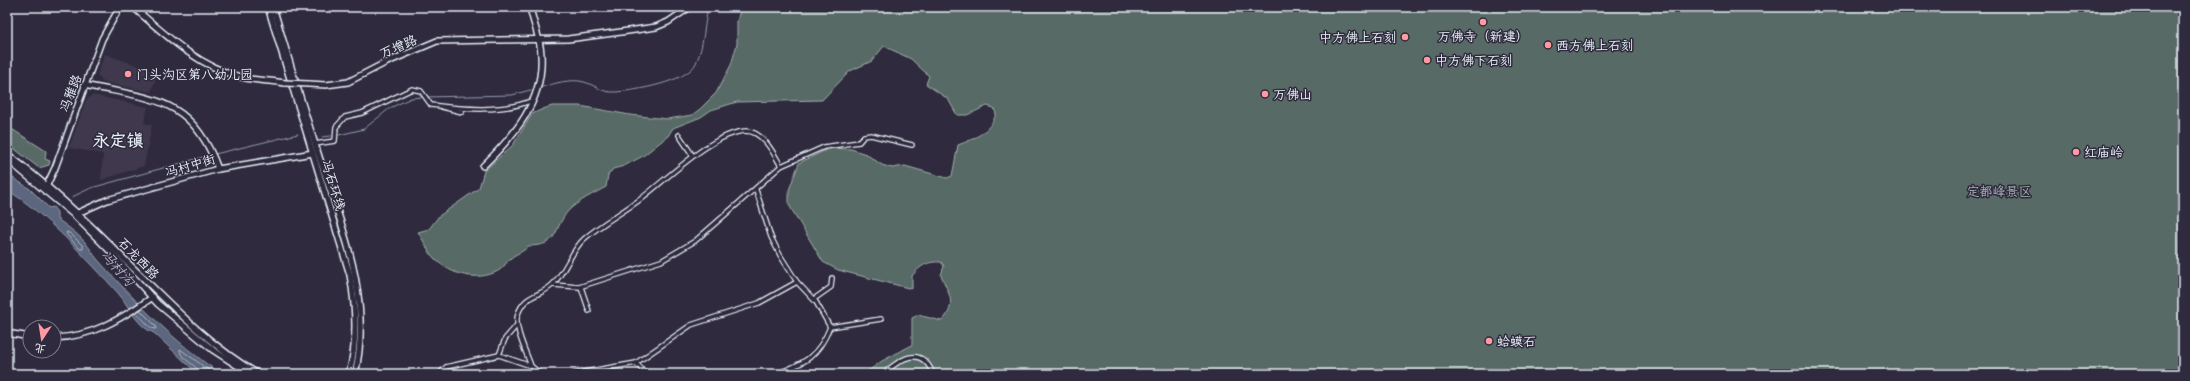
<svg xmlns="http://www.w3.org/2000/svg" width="2190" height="381" viewBox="0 0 2190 381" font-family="'Architects Daughter','LXGW WenKai TC',sans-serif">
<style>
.built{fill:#40384e}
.green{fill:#586b65;stroke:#a0aeae}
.water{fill:#5b667e;stroke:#939eaf}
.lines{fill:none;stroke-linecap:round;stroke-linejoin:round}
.shore{stroke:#b0b9c7;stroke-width:1}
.stream{stroke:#939eaf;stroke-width:1}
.street-casing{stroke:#e8f1f8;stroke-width:6}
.secondary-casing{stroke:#e8f1f8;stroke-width:8}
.street{stroke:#2f2a3d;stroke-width:3.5}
.secondary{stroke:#2f2a3d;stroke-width:5}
.secondary-bridge-casing{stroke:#e8f1f8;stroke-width:8;stroke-linecap:butt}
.secondary-bridge{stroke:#2f2a3d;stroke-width:5}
.poi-dot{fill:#ff9aa2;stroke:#2f2a3d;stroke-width:1.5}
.labels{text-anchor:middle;stroke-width:3;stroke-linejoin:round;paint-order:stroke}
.poi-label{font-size:13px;fill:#e8f1f8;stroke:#2f2a3d;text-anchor:start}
.street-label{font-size:13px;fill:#e8f1f8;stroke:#2f2a3d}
.park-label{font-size:13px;fill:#a7b5b6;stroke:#2f2a3d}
.water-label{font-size:14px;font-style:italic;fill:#b0b9c7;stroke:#2f2a3d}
.district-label{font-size:17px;font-weight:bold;fill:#e8f1f8;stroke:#2f2a3d}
</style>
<rect width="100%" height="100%" fill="#2f2a3d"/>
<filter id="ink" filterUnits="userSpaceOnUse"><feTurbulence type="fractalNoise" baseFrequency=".025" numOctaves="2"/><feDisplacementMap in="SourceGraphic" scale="8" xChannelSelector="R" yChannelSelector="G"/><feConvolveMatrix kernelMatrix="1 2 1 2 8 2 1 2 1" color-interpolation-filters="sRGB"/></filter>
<g filter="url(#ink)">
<g class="built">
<polygon points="105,54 158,73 151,92 103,82 97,74"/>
<polygon points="93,95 148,107 144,123 152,125 144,166 101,180 103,154 69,148 86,100"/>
</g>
<g class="green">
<path d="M741 7H2183V374H864L882 361 912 345V318L918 315 942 321C958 304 948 293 941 275L944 266 941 262C927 261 920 266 912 276V289L838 270 823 262 789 205V190L799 163 830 148 851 149 866 154 882 165 892 168 905 166 947 178 952 176 958 145C975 139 991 131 996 114L994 108 987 106 967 115H957L948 99 926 84 929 76 911 59 884 46 872 61 850 71 822 100 737 102 711 110 701 117 673 128 668 136 643 156 624 166 613 169 608 175 606 187C593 194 580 200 569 210 552 229 561 246 528 246 523 253 516 253 511 258 506 262 504 268 498 271 477 282 451 275 435 259 428 252 424 241 418 232L429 229 439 216 479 188 484 171 513 145 532 114 543 109 552 106H580L630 115 668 119 692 115 700 109 716 93 731 65 737 44V21Z"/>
<polygon points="7,126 46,151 45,159 50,161 49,165 39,168 7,143"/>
</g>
<path class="water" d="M7 174 30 189 49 208 53 207 57 212V219C67 226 77 233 85 242 90 248 93 254 98 260 135 301 175 343 221 374H198L154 333C137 327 129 306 118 293 89 261 43 211 7 190Z"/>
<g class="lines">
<g class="shore">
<polygon points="67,232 71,234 83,246 83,249 80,249 67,235"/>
<polyline points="136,312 151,328 156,329 156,326 140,310"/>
<path d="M199 374C198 363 179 360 180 349L214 374"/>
</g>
<g class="stream">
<path d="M539 88C552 84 571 78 584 82 596 85 601 93 615 92 634 91 688 82 696 63 704 46 704 25 708 7"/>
<polyline points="426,97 512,95 534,89"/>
<polyline points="339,135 364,129 390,108 411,98 423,97"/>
<polyline points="322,137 331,136"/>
<polyline points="215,154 298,134"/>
<polyline points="72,197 91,188 210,155"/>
</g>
<g class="street-casing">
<g id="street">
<polyline points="442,107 462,112"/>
<polyline points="679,135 693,156"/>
<path d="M315 144 335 141 336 127 345 117 362 113 412 89 421 91 431 105C463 109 503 113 533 100"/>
<path d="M756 190 771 237 780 255 797 282 816 302 830 327C818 357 805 363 776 374"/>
<polyline points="553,285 579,287 661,261 695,241 781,166 824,147 859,142 864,136 871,135 912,145"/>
<polyline points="581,287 589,311"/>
<polyline points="814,299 831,287 832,278"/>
<polyline points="517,325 505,339 499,355 531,366 541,374"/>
<polyline points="830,327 881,319"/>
<polyline points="636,363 646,374"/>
<path d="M531 366C527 354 513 326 518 314 525 293 541 297 553 284 566 271 571 251 584 239 601 224 620 214 638 201 665 181 713 132 746 131 763 131 774 154 781 166"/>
<polyline points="439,374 446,367 499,355"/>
<polyline points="573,374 636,363 691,325 759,303 797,282"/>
<path d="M883 374C900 359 921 344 933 374"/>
</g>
</g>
<g class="secondary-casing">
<g id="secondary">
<path d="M133 7C165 34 196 65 237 76 252 81 270 80 285 83"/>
<path d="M268 7 350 275C356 308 358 341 349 374"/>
<path d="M273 7C287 53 300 98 315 144 338 218 374 295 355 374"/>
<polyline points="309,84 326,85 348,82 385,63 437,41 568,39 621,32 656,27 668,22 690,7"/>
<path d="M84 85C151 99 192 96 218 169"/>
<path d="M7 154C51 187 91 225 129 264 170 304 208 345 258 374"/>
<polyline points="7,159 74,215 109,250 158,304 213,350 250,374"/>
<path d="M483 166C514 136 544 101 541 55 541 40 533 23 530 7"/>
<polyline points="46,187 55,168 102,39 120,7"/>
<polyline points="78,213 107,200 218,169 313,153"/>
<polyline points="7,333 30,337"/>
<path d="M54 338C93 337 122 318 153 297"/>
</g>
</g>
<use href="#street" class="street"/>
<use href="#secondary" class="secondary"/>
<g class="secondary-bridge-casing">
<polyline id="secondary-bridge" points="285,83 309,84"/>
</g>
<use href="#secondary-bridge" class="secondary-bridge"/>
</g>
</g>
<g class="poi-dot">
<circle cx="1483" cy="22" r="4"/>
<circle cx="1405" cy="37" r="4"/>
<circle cx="1548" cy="45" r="4"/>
<circle cx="1427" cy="60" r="4"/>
<circle cx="128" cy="74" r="4"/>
<circle cx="1265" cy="94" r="4"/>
<circle cx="2076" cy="152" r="4"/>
<circle cx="1489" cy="341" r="4"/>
</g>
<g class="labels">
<g class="poi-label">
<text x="1483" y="41" text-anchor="middle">万佛寺（新建）</text>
<text x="1397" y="42" text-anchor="end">中方佛上石刻</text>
<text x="1556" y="50">西方佛上石刻</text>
<text x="1435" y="65">中方佛下石刻</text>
<text x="136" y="79">门头沟区第八幼儿园</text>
<text x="1273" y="99">万佛山</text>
<text x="2084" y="157">红庙岭</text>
<text x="1497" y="346">蛤蟆石</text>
</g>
<g class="street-label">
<text transform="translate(398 46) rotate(-23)" y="5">万增路</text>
<text transform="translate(70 93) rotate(-69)" y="5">冯雅路</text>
<text transform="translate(190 165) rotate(-16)" y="5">冯村中街</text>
<text transform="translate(334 185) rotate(73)" y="5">冯石环线</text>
<text transform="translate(139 258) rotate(46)" y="5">石龙西路</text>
</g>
<g class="park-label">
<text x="1999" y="196">定都峰景区</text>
</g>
<g class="water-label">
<text transform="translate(118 268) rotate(49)" y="5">冯村沟</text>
</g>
<g class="district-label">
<text x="118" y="146">永定镇</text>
</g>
</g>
<rect width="2190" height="381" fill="none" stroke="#2f2a3d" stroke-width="24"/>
<rect x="12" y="12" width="2166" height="357" fill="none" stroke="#e8f1f8" stroke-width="1.5" filter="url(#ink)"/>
<g transform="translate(42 339) rotate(192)"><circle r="19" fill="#2f2a3d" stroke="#797a88"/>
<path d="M0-3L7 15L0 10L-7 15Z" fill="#ff9aa2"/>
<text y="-6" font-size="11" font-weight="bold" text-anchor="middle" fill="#e8f1f8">北</text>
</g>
</svg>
